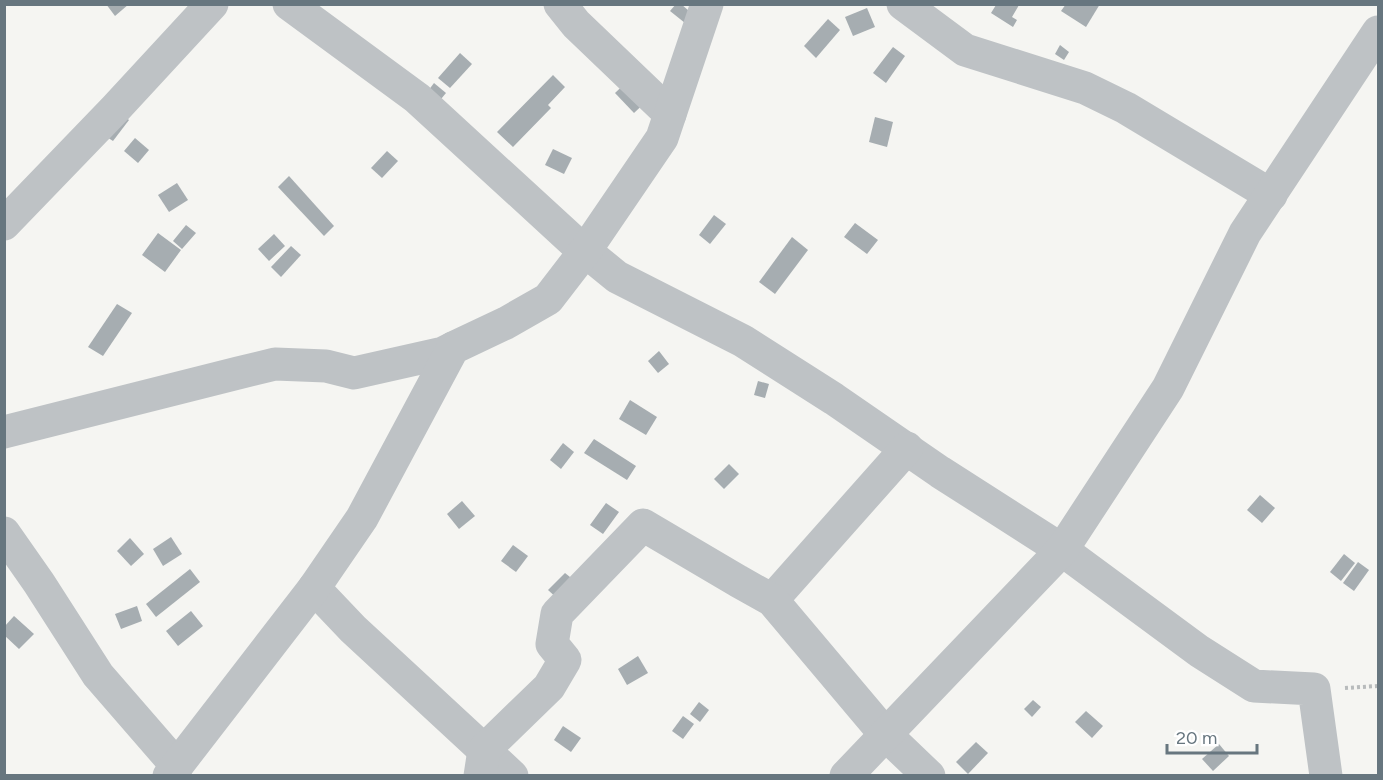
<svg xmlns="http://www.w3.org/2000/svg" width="1383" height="780" viewBox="0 0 1383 780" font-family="Figtree,sans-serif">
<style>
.building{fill:#a6adb1}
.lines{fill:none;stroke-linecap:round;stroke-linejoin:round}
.path{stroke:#b8bbbc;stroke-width:4;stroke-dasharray:3 3;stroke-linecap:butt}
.minor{stroke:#bec2c5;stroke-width:33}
</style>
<rect width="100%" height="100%" fill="#f5f5f2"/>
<g class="building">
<polygon points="106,4 129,4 115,16"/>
<polygon points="676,4 681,4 697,18 690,27 670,11"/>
<polygon points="1066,4 1100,4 1086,27 1061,11"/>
<polygon points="996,5 1019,5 1012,17 1017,20 1013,27 991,13"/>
<polygon points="867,8 875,27 853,36 845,17"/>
<polygon points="828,19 840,30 816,58 804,46"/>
<polygon points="1060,45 1069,52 1064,60 1055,54"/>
<polygon points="893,47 905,56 886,83 873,73"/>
<polygon points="460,53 472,64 450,88 438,78"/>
<polygon points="553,75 565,87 548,105 551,108 513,147 497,132"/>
<polygon points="633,76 652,96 634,113 615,93"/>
<polygon points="434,83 446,93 436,105 425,95"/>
<polygon points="115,109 129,120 113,141 99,132"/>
<polygon points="875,117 893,122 887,147 869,142"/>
<polygon points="135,138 149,150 138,163 124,151"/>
<polygon points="553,149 572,158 564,174 545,165"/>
<polygon points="387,151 398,161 382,178 371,168"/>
<polygon points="289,176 334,226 324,236 278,187"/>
<polygon points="177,183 188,200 169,212 158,195"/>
<polygon points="714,215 726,224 710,244 699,235"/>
<polygon points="855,223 878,240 867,254 844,237"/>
<polygon points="186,225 196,233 182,249 173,241"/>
<polygon points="158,233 181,250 165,272 142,255"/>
<polygon points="274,234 285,246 269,261 258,249"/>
<polygon points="792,237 808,250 775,294 759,282"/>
<polygon points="291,246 301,255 281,277 271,267"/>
<polygon points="117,304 132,313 103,356 88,347"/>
<polygon points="659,351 669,364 658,373 648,361"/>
<polygon points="758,381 769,384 765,398 754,395"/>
<polygon points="630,400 657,417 646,435 619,419"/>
<polygon points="594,439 636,466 627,480 584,453"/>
<polygon points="563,443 574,452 561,469 550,460"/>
<polygon points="729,464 739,474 724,489 714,479"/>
<polygon points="1260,495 1275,508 1262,523 1247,510"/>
<polygon points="462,501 475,516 459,529 447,514"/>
<polygon points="606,503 619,512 603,534 590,525"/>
<polygon points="171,537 182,554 163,566 153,549"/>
<polygon points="130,538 144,554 131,566 117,551"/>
<polygon points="513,545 528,556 516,572 501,561"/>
<polygon points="1344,554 1355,563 1341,581 1330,572"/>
<polygon points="1358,562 1369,570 1354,591 1343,583"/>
<polygon points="190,569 200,582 156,617 146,604"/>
<polygon points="565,573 575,581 559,600 548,590"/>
<polygon points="137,606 142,621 121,629 115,614"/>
<polygon points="191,611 203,626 178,646 166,631"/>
<polygon points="14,616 34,634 19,649 4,635 4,627"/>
<polygon points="638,656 648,673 627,685 618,669"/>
<polygon points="1033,700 1041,707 1032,717 1024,709"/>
<polygon points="699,702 709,710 700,722 690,714"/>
<polygon points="1086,711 1103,726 1092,738 1075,722"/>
<polygon points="683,716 694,724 683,739 672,731"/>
<polygon points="563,726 581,738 571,752 554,740"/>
<polygon points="976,742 988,753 968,774 956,762"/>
<polygon points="1219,744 1229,756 1213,771 1202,759"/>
</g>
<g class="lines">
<polyline class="path" points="1345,688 1378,686"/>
<g class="minor">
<polyline points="289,4 417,98 574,242 617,277 743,341 834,399 940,472 1062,550 1199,651 1254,686 1314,689 1326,776"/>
<polyline points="560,4 576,24 670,114"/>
<polyline points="903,4 965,50 1085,88 1126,108 1271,195"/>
<polyline points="4,224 115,109 212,4"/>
<polyline points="4,432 238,373 275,364 326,366 354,373 443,353 453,348"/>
<polyline points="4,533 39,583 98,675 177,766"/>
<polyline points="314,588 353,629 512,776"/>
<polyline points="772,600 907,448"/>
<polyline points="169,776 314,588 362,518 453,348 506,323 548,299 585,251 662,138 707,4"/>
<polyline points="480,776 484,750 549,687 565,660 552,644 557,614 643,525 738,581 772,600 885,734 929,776"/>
<polyline points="846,776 1062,550 1168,388 1245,233 1378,32"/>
</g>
</g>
<rect width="1383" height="780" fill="none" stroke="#67767f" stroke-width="12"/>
<path d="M1167 744v9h90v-9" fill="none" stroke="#67767f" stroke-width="3"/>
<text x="1176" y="744" font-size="18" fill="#67767f" stroke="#ffffff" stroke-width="4.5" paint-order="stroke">20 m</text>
</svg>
